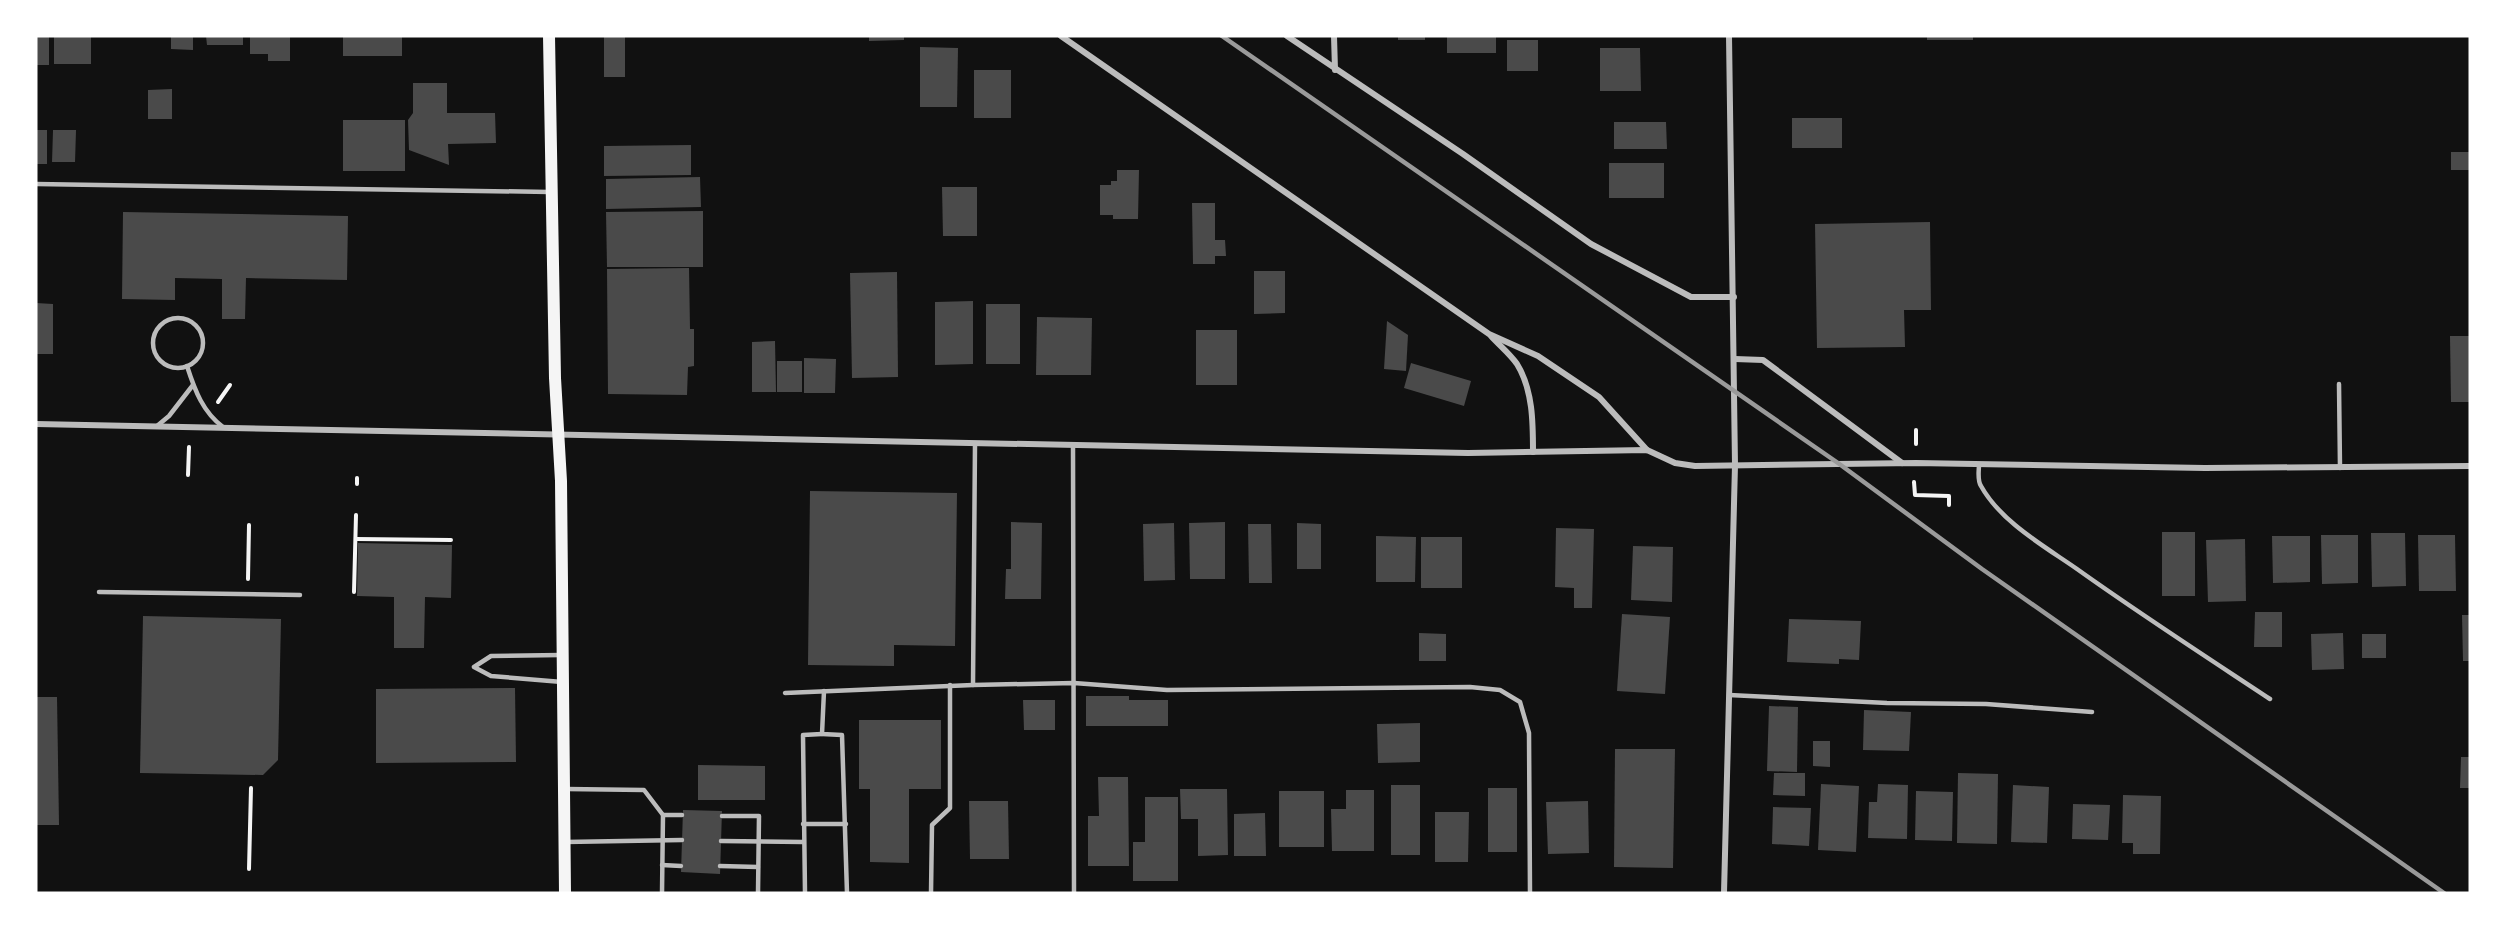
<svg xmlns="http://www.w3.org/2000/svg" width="2506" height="929" viewBox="0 0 2506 929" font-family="Manrope,sans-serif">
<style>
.building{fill:#4a4a4a}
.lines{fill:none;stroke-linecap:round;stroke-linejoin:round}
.path{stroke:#f5f5f5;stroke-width:4}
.service{stroke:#bcbcbc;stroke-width:4.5}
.minor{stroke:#bcbcbc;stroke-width:6}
.secondary{stroke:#f5f5f5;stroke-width:12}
.rail{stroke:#9a9a9a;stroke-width:4.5}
</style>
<rect width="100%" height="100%" fill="#111"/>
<g class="building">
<rect x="36" y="36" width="13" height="29"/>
<rect x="54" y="36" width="37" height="28"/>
<polygon points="171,36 193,36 193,50 171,49"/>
<polygon points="206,36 243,36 243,45 207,45"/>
<polygon points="250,36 290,36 290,61 268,61 268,54 250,54"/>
<rect x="343" y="36" width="59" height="20"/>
<rect x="604" y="36" width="21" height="41"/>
<polygon points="869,36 904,36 904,40 869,41"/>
<rect x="1398" y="36" width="27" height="4"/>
<rect x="1447" y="36" width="49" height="17"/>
<rect x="1927" y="36" width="46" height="4"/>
<rect x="1507" y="40" width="31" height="31"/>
<polygon points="920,47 958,48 957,107 920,107"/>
<polygon points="1600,48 1640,48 1641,91 1600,91"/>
<rect x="974" y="70" width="37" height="48"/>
<polygon points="413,83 447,83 447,113 495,113 496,143 448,144 449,165 409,150 408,120 413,113"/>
<polygon points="172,89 172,119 148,119 148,90"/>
<rect x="1792" y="118" width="50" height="30"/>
<rect x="343" y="120" width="62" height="51"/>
<polygon points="1614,122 1666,122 1667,149 1614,149"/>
<rect x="36" y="130" width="11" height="34"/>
<polygon points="53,130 76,130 75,162 52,162"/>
<polygon points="691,145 691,175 604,176 604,146"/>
<rect x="2451" y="152" width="19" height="18"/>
<rect x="1609" y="163" width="55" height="35"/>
<polygon points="1117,170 1139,170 1138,219 1113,219 1113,215 1100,215 1100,185 1111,185 1111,181 1117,181"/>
<polygon points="700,177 701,207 606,209 606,179"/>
<polygon points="942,187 977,187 977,236 943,236"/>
<polygon points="1192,203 1215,203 1215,240 1225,240 1226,256 1215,256 1215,264 1193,264"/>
<polygon points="703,211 703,267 607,267 606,212"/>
<polygon points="123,212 348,216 347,280 246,278 245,319 222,319 222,279 175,278 175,300 122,299"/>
<polygon points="1930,222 1931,310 1904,310 1905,347 1817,348 1815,224"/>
<polygon points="689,268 690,329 694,329 694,366 688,367 687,395 608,394 607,269"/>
<polygon points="1254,271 1285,271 1285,313 1254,314"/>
<polygon points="897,272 898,377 852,378 850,273"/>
<polygon points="973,301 973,364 935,365 935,302"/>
<polygon points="36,303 53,304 53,354 36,354"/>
<rect x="986" y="304" width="34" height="60"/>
<polygon points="1037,317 1092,318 1091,375 1036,375"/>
<polygon points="1387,321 1408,335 1406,371 1384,369"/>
<rect x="1196" y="330" width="41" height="55"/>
<polygon points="2450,336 2470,336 2470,402 2451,402"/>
<polygon points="775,341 776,392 752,392 752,342"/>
<polygon points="804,358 836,359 835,393 804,393"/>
<rect x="777" y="361" width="25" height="31"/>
<polygon points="1411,363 1471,381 1464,406 1404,388"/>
<polygon points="810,491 957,493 955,646 894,645 894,666 808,665"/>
<polygon points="1011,522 1042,523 1041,599 1005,599 1006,569 1011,569"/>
<polygon points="1225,522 1225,579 1190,579 1189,523"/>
<polygon points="1174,523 1175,580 1144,581 1143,524"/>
<polygon points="1297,523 1321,524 1321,569 1297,569"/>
<polygon points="1248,524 1271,524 1272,583 1249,583"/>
<polygon points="1556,528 1594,529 1592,608 1574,608 1574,588 1555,587"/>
<rect x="2162" y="532" width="33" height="64"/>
<polygon points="2371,533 2405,533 2406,586 2372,587"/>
<polygon points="2321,535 2358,535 2358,583 2322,584"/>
<polygon points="2418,535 2455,535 2456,591 2419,591"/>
<polygon points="1376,536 1416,537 1415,582 1376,582"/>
<polygon points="2272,536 2310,536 2310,582 2273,583"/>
<rect x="1421" y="537" width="41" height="51"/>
<polygon points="2245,539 2246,601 2208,602 2206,540"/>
<polygon points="358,543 452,545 451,598 425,597 424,648 394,648 394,597 357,596"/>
<polygon points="1633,546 1673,547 1672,602 1631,600"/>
<polygon points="2255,612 2282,612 2282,647 2254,647"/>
<polygon points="1622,614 1670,617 1665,694 1617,691"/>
<polygon points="2462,615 2470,615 2470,661 2463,661"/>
<polygon points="143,616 281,619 278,760 263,775 140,773"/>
<polygon points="1789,619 1861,621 1859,660 1839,659 1839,664 1787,662"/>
<polygon points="1419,633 1446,634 1446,661 1419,661"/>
<polygon points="2343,633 2344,669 2312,670 2311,634"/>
<rect x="2362" y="634" width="24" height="24"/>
<polygon points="515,688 516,762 376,763 376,689"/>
<polygon points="1086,696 1129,696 1129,700 1168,700 1168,726 1086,726"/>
<polygon points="36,697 57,697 59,825 36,825"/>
<polygon points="1023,700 1055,700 1055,730 1024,730"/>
<polygon points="1769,706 1798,707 1797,772 1767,771"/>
<polygon points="1864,710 1911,712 1909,751 1863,750"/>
<polygon points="859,720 941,720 941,789 909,789 909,863 870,862 870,789 859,789"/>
<polygon points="1420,723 1420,762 1378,763 1377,724"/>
<polygon points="1813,741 1830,741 1830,767 1813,766"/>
<polygon points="1615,749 1675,749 1673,868 1614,867"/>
<polygon points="2461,757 2470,757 2470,788 2460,788"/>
<polygon points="698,765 765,766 765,800 698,800"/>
<polygon points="1774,773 1805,773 1805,796 1773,795"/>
<polygon points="1958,773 1998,774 1997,844 1957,843"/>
<polygon points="1098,777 1128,777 1129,866 1088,866 1088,816 1099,816"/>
<polygon points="1821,784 1859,786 1856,852 1818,850"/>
<polygon points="1878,784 1908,785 1907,839 1868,838 1869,802 1877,802"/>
<rect x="1391" y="785" width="29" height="70"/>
<polygon points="2013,785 2049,787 2047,843 2011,842"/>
<rect x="1488" y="788" width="29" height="64"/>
<polygon points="1180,789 1227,789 1228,855 1198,856 1198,819 1181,819"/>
<polygon points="1346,790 1374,790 1374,851 1332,851 1331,809 1346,809"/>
<rect x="1279" y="791" width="45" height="56"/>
<polygon points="1916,791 1953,792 1952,841 1915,840"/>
<polygon points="2123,795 2161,796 2160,854 2133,854 2133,843 2122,843"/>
<polygon points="1145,797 1178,797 1178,881 1133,881 1133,842 1145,842"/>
<polygon points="969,801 1008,801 1009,859 970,859"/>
<polygon points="1588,801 1589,853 1548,854 1546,802"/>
<polygon points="2073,804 2110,805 2108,840 2072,839"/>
<polygon points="1773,807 1811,808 1809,846 1772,844"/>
<polygon points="683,810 722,811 720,874 681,872"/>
<polygon points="1435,812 1469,812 1468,862 1435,862"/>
<polygon points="1265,813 1266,856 1234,856 1234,814"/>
</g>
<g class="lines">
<g class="path">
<polyline points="218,402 230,385"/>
<polyline points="1916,430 1916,444"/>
<polyline points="188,475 189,447"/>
<polyline points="357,478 357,484"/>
<polyline points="1914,482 1915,495 1949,496 1949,505"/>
<polyline points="356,539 451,540"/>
<polyline points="248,579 249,525"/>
<polyline points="354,592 356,515"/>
<polyline points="249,869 251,788"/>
</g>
<g class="service">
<polyline points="36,184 549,192"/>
<circle cx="178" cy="343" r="25"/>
<path d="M187 366C195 391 203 412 223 427"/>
<polyline points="2339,384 2340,468"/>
<polyline points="157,426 169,416 193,385"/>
<polyline points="975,444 973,685 1074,683 1167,690 1470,687 1500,690 1520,702 1529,733 1530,893"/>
<polyline points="1073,447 1074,893"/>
<path d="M1979 464C1979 471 1977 480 1981 486 2001 522 2044 546 2077 569 2140 614 2205 656 2270 699"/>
<polyline points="99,592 300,595"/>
<polyline points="561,655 491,656 474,667 491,676 562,682"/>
<polyline points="824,691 822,734 842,735 847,893"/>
<polyline points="785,693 973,685"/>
<polyline points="1729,695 1887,703 1986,704 2092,712"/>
<polyline points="566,789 644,790 663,815 662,893"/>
<polyline points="663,815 682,815"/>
<polyline points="722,816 759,816 758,893"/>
<polyline points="803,824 846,824"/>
<polyline points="721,841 803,842"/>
<polyline points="565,842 682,840"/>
<polyline points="662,865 681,866"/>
<polyline points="720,866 758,867"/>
<polyline points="805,893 803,735 822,734"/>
<polyline points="931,893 932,825 950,808 950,685"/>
</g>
<g class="minor">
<polyline points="1061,36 1489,334 1538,356 1599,397 1647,450"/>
<polyline points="1287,36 1463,154 1591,244 1691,297 1734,297"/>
<polyline points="1334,36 1335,70"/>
<path d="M1491 336C1499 345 1510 354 1517 364 1533 390 1533 423 1533 452"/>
<polyline points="1735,359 1763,360 1902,463"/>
<polyline points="36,424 1468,453 1647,450 1675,463 1695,466 1916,463 2205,468 2470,466"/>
<polyline points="1724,893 1735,465 1729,36"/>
</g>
<polyline class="secondary" points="549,36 555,378 561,481 565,893"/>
<polyline class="rail" points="1222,36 1838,463 1982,569 2444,893"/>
</g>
<rect width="2506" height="929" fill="none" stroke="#ffffff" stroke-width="75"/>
</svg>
